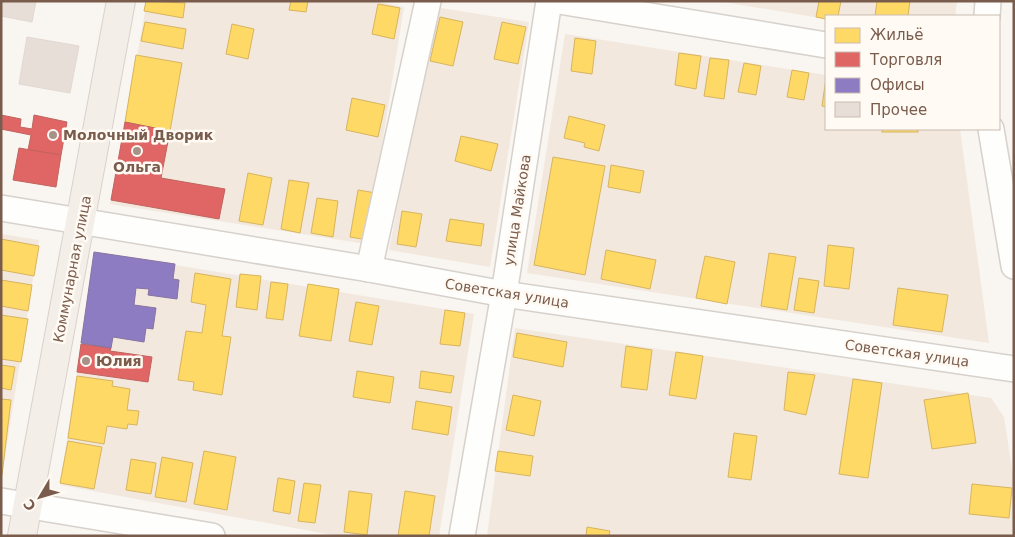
<svg xmlns="http://www.w3.org/2000/svg" width="1015" height="537" viewBox="0 0 1015 537" font-family="'DejaVu Sans',sans-serif">
	<style>
		.residential { fill: #f2e8de }
		.homes { fill: #ffd966; stroke: #d7b45e }
		.shops { fill: #e06666; stroke: #c1635e }
		.offices { fill: #8e7cc3; stroke: #8872a0 }
		.building { fill: #e6ded7; stroke: #e2d8d2 }
		.lines { fill: none; stroke-linecap: round; stroke-linejoin: round }
		.minor-casing { stroke: #d7d1cb; stroke-width: 28 }
		.major-casing { stroke: #dad1cc; stroke-width: 30 }
		.minor { stroke: #fefefd; stroke-width: 25 }
		.major { stroke: #f3eee8; stroke-width: 28 }
		.poi-dot { fill: #a69286; stroke: #fffaf3; stroke-width: 2 }
		.labels { text-anchor: middle; stroke-width: 5; stroke-linejoin: round; paint-order: stroke }
		.poi-label { font-size: 14px; font-weight: bold; fill: #7a5c4d; stroke: #fffaf3; text-anchor: start }
		.street-label { font-size: 14px; fill: #7a5c4d; stroke: #fffaf3 }
	</style>
	<rect width="100%" height="100%" fill="#f9f5f0"/>
	<g class="residential">
		<path d="M147 1H376L404 7 366 244 110 204Z"/>
		<path d="M718 1H957L955 16H826V19Z"/>
		<path d="M435 7 529 22 490 267 389 250Z"/>
		<path d="M565 34 826 75V129H960L989 343 527 273Z"/>
		<path d="M1 234 39 240 2 476H1Z"/>
		<path d="M95 252 474 314 439 536H338L60 485Z"/>
		<path d="M515 328 991 398 1004 417 1014 482V536H487Z"/>
	</g>
	<g class="homes">
		<path d="M146 1 185 3 183 18 144 11Z"/>
		<path d="M291 1H308L306 12 289 10Z"/>
		<path d="M819 1H841L838 16H826V19L816 17Z"/>
		<path d="M877 1H910L908 16H875Z"/>
		<path d="M378 4 400 8 394 39 372 34Z"/>
		<path d="M440 17 463 22 453 66 430 61Z"/>
		<path d="M145 22 186 29 183 49 141 41Z"/>
		<path d="M502 22 526 27 518 64 494 59Z"/>
		<path d="M232 24 254 29 248 59 226 54Z"/>
		<path d="M575 38 596 41 592 74 571 71Z"/>
		<path d="M679 53 701 56 696 89 675 85Z"/>
		<path d="M136 55 182 63 170 131 125 122Z"/>
		<path d="M710 58 729 60 724 99 704 96Z"/>
		<path d="M744 63 761 66 756 95 738 92Z"/>
		<path d="M792 70 809 73 804 100 787 97Z"/>
		<path d="M826 78V107L822 106Z"/>
		<path d="M352 98 385 105 378 137 346 130Z"/>
		<path d="M569 116 605 125 599 151 584 147 585 143 564 138Z"/>
		<rect x="882" y="129" width="36" height="3"/>
		<path d="M461 136 498 144 491 171 455 161Z"/>
		<path d="M553 157 605 166 585 275 534 265Z"/>
		<path d="M611 165 644 171 640 193 608 187Z"/>
		<path d="M248 173 272 178 263 225 239 221Z"/>
		<path d="M289 180 309 183 300 233 281 229Z"/>
		<path d="M358 190 376 193 368 240 350 237Z"/>
		<path d="M317 198 338 201 333 237 311 233Z"/>
		<path d="M402 211 422 214 416 247 397 244Z"/>
		<path d="M450 219 484 224 481 246 446 241Z"/>
		<path d="M1 239 39 246 34 276 1 270Z"/>
		<path d="M828 245 854 248 849 289 824 286Z"/>
		<path d="M606 250 656 260 650 289 601 279Z"/>
		<path d="M769 253 796 257 787 310 761 306Z"/>
		<path d="M705 256 735 262 727 304 696 298Z"/>
		<path d="M195 273 231 279 222 336 231 337 222 395 193 390 194 382 178 380 186 331 202 333 206 305 191 302Z"/>
		<path d="M240 274 261 276 257 310 236 307Z"/>
		<path d="M799 278 819 281 814 313 794 310Z"/>
		<path d="M1 280 32 285 28 311 1 306Z"/>
		<path d="M271 282 288 284 283 320 266 318Z"/>
		<path d="M308 284 339 289 331 341 299 336Z"/>
		<path d="M898 288 948 295 942 332 893 325Z"/>
		<path d="M356 302 379 306 372 345 349 341Z"/>
		<path d="M445 310 465 313 460 346 440 344Z"/>
		<path d="M1 315 28 319 21 362 1 359Z"/>
		<path d="M517 333 567 342 563 367 513 357Z"/>
		<path d="M626 346 652 350 647 390 621 387Z"/>
		<path d="M676 352 703 356 696 399 669 395Z"/>
		<path d="M1 365 15 367 11 390 1 388Z"/>
		<path d="M357 371 394 377 390 403 353 397Z"/>
		<path d="M421 371 454 376 451 393 419 388Z"/>
		<path d="M788 372 815 375 806 415 784 410Z"/>
		<path d="M77 376 113 381 112 386 130 389 127 410 139 411 137 425 128 424 127 429 107 426 104 444 68 438Z"/>
		<path d="M853 379 882 383 868 478 839 474Z"/>
		<path d="M968 393 976 443 932 449 924 400Z"/>
		<path d="M513 395 541 401 534 436 506 430Z"/>
		<path d="M1 399 11 400 2 475H1Z"/>
		<path d="M416 401 452 407 448 435 412 429Z"/>
		<path d="M734 433 757 436 751 480 728 477Z"/>
		<path d="M68 441 102 447 94 489 60 483Z"/>
		<path d="M204 451 236 457 227 510 194 504Z"/>
		<path d="M498 451 533 456 530 476 495 471Z"/>
		<path d="M162 457 193 463 186 502 155 497Z"/>
		<path d="M131 459 156 463 151 494 126 490Z"/>
		<path d="M278 478 295 481 290 514 273 511Z"/>
		<path d="M304 483 321 485 315 523 298 521Z"/>
		<path d="M972 484 1012 488 1009 518 969 514Z"/>
		<path d="M349 491 372 494 367 535 344 532Z"/>
		<path d="M405 491 435 496 429 536H398Z"/>
		<path d="M587 527 610 531 609 536H586Z"/>
	</g>
	<g class="shops">
		<path d="M1 115 21 119 20 127 32 129 34 115 67 122 61 155 28 150 31 135 1 129Z"/>
		<path d="M125 122 170 131 161 178 225 189 219 219 111 200Z"/>
		<path d="M19 148 61 155 56 187 13 180Z"/>
		<path d="M81 344 111 348 110 351 152 357 148 382 77 372Z"/>
	</g>
	<path class="offices" d="M94 252 175 264 173 279 179 280 177 299 148 295 149 289 136 288 134 305 156 308 153 329 146 328 144 342 113 337 111 348 81 343Z"/>
	<g class="building">
		<path d="M1 1H36L32 22 1 16Z"/>
		<path d="M27 37 79 46 70 93 19 84Z"/>
	</g>
	<g class="lines">
		<defs>
			<g id="minor">
				<path d="M559 1 826 45"/>
				<path d="M987 16 988 1"/>
				<path d="M991 129 1014 266"/>
				<path d="M1 208 369 269 504 294 1014 369"/>
				<path d="M369 269 428 1"/>
				<path d="M1 501 212 536"/>
				<path d="M462 536 504 294 549 1"/>
			</g>
			<path id="major" d="M22 536 121 1"/>
		</defs>
		<use href="#minor" class="minor-casing"/>
		<use href="#major" class="major-casing"/>
		<use href="#minor" class="minor"/>
		<use href="#major" class="major"/>
	</g>
	<g class="poi-dot">
		<circle cx="53" cy="135" r="5"/>
		<circle cx="137" cy="151" r="5"/>
		<circle cx="86" cy="361" r="5"/>
	</g>
	<g class="labels">
		<g class="poi-label">
			<text x="63" y="140">Молочный Дворик</text>
			<text x="137" y="172" text-anchor="middle">Ольга</text>
			<text x="96" y="366">Юлия</text>
		</g>
		<g class="street-label">
			<text transform="translate(517 210) rotate(-81)" y="5">улица Майкова</text>
			<text transform="translate(72 269) rotate(-79)" y="5">Коммунарная улица</text>
			<text transform="translate(507 293) rotate(9)" y="5">Советская улица</text>
			<text transform="translate(907 353) rotate(8)" y="5">Советская улица</text>
		</g>
	</g>
	<rect width="1015" height="537" fill="none" stroke="#7a5c4d" stroke-width="5"/>
	<rect x="825" y="15" width="175" height="115" fill="#fffaf3" stroke="#cabbb1"/>
	<rect x="835" y="28" width="25" height="15" fill="#ffd966" stroke="#cabbb1"/>
	<text x="870" y="40" font-size="15" fill="#7a5c4d">Жильё</text>
	<rect x="835" y="52" width="25" height="15" fill="#e06666" stroke="#cabbb1"/>
	<text x="870" y="65" font-size="15" fill="#7a5c4d">Торговля</text>
	<rect x="835" y="78" width="25" height="15" fill="#8e7cc3" stroke="#cabbb1"/>
	<text x="870" y="90" font-size="15" fill="#7a5c4d">Офисы</text>
	<rect x="835" y="102" width="25" height="15" fill="#e6ded7" stroke="#cabbb1"/>
	<text x="870" y="115" font-size="15" fill="#7a5c4d">Прочее</text>
	<g transform="translate(40 497) rotate(232)" stroke="#fffaf3" stroke-width="4" paint-order="stroke">
	<path d="M0-4L9 19L0 12L-9 19Z" fill="#7a5c4d"/>
	<text y="-8" font-size="14" font-weight="bold" text-anchor="middle" fill="#7a5c4d">С</text>
	</g>
</svg>
